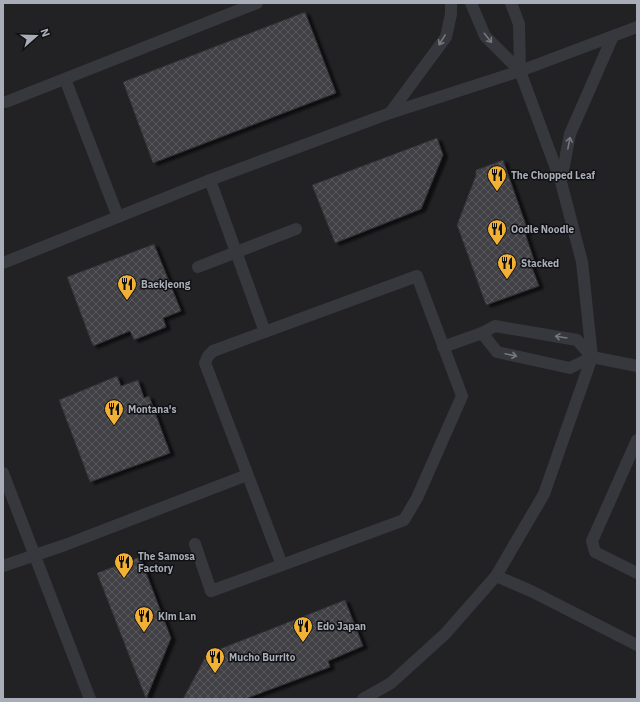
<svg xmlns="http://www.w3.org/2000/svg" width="640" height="702" viewBox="0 0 640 702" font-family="'IBM Plex Sans',sans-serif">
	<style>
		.built { fill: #222225 }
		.building { fill: url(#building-cross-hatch); stroke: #303034; filter: url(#shadow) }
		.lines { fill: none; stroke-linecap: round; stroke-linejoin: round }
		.lane { stroke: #37383d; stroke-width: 12 }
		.oneway { stroke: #757881 }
		.labels { text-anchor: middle; stroke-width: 3; stroke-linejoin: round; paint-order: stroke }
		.poi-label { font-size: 10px; font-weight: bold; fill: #a8adb8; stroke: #111113; text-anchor: start }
	</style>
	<defs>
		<pattern id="building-cross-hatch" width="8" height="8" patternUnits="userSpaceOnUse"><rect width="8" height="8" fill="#404145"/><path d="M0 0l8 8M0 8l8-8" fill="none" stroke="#595a5e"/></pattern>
		<filter id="shadow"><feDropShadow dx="4.5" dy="2.5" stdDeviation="1" flood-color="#0009"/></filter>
	</defs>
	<rect width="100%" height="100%" fill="#161618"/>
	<rect class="built" x="3" y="3" width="634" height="696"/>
	<g class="building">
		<path d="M305 12 336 93 153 163 123 82Z"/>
		<path d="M437 138 443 155 421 209 335 243 312 185Z"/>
		<path d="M503 160 528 231 525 233 535 263 531 265 539 286 486 305 457 225 476 175V170Z"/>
		<path d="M154 244 181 311 163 318 166 327 134 340 130 331 93 346 67 277Z"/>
		<path d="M117 376 121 386 138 380 144 398 149 396 170 453 90 482 59 400Z"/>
		<path d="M140 557 171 638 146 699 97 573Z"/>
		<path d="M345 600 363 646 328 661 330 667 245 699H183L207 654Z"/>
	</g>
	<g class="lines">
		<g class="lane">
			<path d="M471 3 485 36 520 71"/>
			<path d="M65 79 118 217"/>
			<path d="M6 102 257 3"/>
			<path d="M390 113 446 37 451 14V3"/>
			<path d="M210 180 265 332"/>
			<path d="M561 181 570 134 613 36"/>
			<path d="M3 263 210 180 390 113 520 71 637 27"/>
			<path d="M198 267 296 229"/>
			<path d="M417 276 462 396 417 498 404 520 282 565 205 363 208 356 213 351Z"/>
			<path d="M482 333 497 352 570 368 592 357"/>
			<path d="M443 347 482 333 495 326 577 340 592 357 637 366"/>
			<path d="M637 440 592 541 595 552 637 573"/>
			<path d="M3 473 90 699"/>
			<path d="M195 544 211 591 282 565"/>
			<path d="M3 566 65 545 247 475"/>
			<path d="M496 576 531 591 637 645"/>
			<path d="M363 699 391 683 445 634 496 576 544 494 592 357 582 262 561 182 520 71 519 24 511 3"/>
		</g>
	</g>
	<defs><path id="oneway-shaft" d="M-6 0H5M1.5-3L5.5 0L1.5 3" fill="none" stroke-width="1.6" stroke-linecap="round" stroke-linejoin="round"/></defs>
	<g class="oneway">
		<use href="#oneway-shaft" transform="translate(488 38) rotate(51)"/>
		<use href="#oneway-shaft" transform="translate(442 40) rotate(122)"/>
		<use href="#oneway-shaft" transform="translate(569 143) rotate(-79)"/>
		<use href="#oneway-shaft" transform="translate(561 337) rotate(-171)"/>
		<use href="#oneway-shaft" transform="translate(511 355) rotate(12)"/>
	</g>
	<defs>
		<symbol id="restaurant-pin" viewBox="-11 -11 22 30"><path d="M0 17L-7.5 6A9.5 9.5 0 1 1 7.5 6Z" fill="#f2b134" stroke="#111113"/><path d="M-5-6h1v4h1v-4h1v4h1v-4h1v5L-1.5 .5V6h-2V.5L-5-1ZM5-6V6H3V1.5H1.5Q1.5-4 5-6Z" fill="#111"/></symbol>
	</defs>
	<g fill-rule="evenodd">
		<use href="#restaurant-pin" x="486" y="164" width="22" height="30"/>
		<use href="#restaurant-pin" x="486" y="218" width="22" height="30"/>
		<use href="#restaurant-pin" x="496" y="252" width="22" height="30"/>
		<use href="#restaurant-pin" x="116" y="273" width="22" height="30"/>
		<use href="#restaurant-pin" x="103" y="398" width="22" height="30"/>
		<use href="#restaurant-pin" x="113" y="551" width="22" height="30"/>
		<use href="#restaurant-pin" x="133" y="605" width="22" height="30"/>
		<use href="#restaurant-pin" x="292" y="615" width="22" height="30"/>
		<use href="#restaurant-pin" x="204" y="646" width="22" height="30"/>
	</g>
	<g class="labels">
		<g class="poi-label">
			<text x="511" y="179">The Chopped Leaf</text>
			<text x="511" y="233">Oodle Noodle</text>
			<text x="521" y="267">Stacked</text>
			<text x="141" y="288">Baekjeong</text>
			<text x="128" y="413">Montana's</text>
			<text x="138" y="560">The Samosa<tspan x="138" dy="12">Factory</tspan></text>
			<text x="158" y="620">Kim Lan</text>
			<text x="317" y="630">Edo Japan</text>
			<text x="229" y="661">Mucho Burrito</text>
		</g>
	</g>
	<rect width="640" height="702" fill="none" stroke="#a8adb8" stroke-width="8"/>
	<g transform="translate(36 36) rotate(70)" stroke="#111113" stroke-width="3" paint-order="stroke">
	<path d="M0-3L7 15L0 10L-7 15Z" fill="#a8adb8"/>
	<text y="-6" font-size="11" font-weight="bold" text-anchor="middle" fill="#a8adb8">N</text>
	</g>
</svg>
